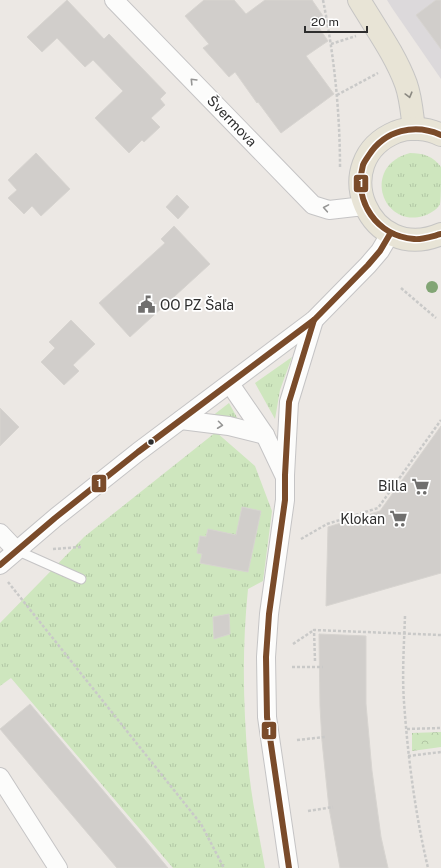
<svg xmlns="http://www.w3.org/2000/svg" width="441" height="868" viewBox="0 0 441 868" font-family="'Public Sans',sans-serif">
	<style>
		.industrial { fill: #dcd9db }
		.grass { fill: url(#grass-tufts) }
		.park { fill: url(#park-crowns) }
		.building { fill: #d1cecb; stroke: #d7d4d0 }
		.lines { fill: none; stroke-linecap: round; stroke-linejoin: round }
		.service-casing { stroke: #c5c4c5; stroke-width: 11 }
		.minor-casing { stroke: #c5c4c5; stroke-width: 20 }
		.primary-casing { stroke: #c6c5c4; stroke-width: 24 }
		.path { stroke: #c9c9c8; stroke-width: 2.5; stroke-dasharray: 3 2; stroke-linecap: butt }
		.service { stroke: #fcfcfb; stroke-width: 9 }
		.minor { stroke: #fcfcfb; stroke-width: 18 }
		.primary { stroke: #e8e4d6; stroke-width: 22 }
		.bus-1-casing { stroke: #fff; stroke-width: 9 }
		.bus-1 { stroke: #7a4b2a; stroke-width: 6 }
		.tree { fill: #82a575 }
		.oneway { stroke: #959594 }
		.oneway2 { stroke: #8b8982 }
		.bus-dot { fill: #2e2e2e; stroke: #fff; stroke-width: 1.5 }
		.labels { text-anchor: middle; stroke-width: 3.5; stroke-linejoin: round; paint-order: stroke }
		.street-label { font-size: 14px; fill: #2e2e2e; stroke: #fff }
		.poi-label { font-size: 14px; fill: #2e2e2e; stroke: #fff; text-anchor: end }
		.line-badge { stroke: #fff; stroke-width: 1.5 }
		.badge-label { font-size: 11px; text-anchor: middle; font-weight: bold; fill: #fff }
	</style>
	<defs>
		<pattern id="grass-tufts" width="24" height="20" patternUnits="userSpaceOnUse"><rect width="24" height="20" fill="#cee6be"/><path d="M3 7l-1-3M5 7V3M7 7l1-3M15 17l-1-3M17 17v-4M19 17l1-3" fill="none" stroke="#b1c6a4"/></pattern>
		<pattern id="park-crowns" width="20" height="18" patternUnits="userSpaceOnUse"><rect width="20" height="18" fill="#cee6be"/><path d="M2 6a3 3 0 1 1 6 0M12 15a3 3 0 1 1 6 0" fill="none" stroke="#b1c6a4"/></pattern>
	</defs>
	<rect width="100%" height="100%" fill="#ece8e4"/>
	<path class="industrial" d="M387 0H441V79L392 8Z"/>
	<g class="grass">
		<path d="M410 153C423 153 433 156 441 167 441 175 441 198 440 204 437 210 429 214 423 216 382 228 361 166 410 153Z"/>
		<path d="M292 357 280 390 275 419 255 383Z"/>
		<path d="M229 403 240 423 211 417Z"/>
		<path d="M216 432 255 466 272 511 263 581 248 589C242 647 243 704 248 762 251 798 259 833 265 868H173L11 678 0 686V623L84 537Z"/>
	</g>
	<path class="park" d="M441 732V747L412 751V733Z"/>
	<g class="building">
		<path d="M67 0 104 39 109 34 166 93 160 99 165 105 151 118 160 127 144 142 142 140 129 153 95 118 123 91 93 60 85 67 57 38 42 52 27 37Z"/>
		<path d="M204 0H234L246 14 265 0H312L323 16 315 22 328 41 306 56 334 94 281 133 258 102 257 103 235 72 229 77 203 48 209 44 185 16Z"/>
		<path d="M436 0H441V49L416 15Z"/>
		<path d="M36 153 70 189 41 216 32 206 24 214 8 198 17 190 8 180Z"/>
		<path d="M177 195 189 207 178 219 166 207Z"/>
		<path d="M174 226 210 264 130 337 99 303 165 243 161 239Z"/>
		<path d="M71 320 95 344 73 365 79 371 64 385 41 362 55 348 49 342Z"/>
		<path d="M0 408 19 427 0 446Z"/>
		<path d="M441 426V573L326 606 328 527 380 511Z"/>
		<path d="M242 507 261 511 248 572 200 563 202 554 197 553 200 536 206 537 208 529 236 535Z"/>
		<path d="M229 614 230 634 214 639 213 617Z"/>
		<path d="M319 634 366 636V704L372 771 381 837 388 868H340L329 808 322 741 320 706Z"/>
		<path d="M30 704 139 833 168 868H117L51 790 0 729Z"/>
	</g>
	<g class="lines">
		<defs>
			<path id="service" d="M16 550 81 579"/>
			<g id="minor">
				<path d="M114 0 313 205 329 210 364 206"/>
				<path d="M230 384 265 435 284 475"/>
				<path d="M181 420 229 426 265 435"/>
				<path d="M0 533 16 550"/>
				<path d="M0 565 55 518 138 452 314 320 368 265 380 251 390 234"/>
				<path d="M0 777 58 868"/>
				<path d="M289 868 267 717 266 657 269 614 285 500V475L289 402 314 320"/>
			</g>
			<g id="primary">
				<path d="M359 0C375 27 395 54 406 84 411 98 412 114 414 129"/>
				<path d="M441 135C428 128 410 127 396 132 326 161 369 265 441 234"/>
			</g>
		</defs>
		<use href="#service" class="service-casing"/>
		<use href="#minor" class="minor-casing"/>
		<use href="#primary" class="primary-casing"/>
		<g class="path">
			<path d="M323 0C334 55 340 111 340 168"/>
			<path d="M331 44 356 36"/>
			<path d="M337 95 378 73"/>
			<path d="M401 288 436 318"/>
			<path d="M301 539 327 524 378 508 441 420"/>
			<path d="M53 549 81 547"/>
			<path d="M8 582 201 824 224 868"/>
			<path d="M405 616C404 645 402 674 404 702 408 758 415 813 428 868"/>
			<path d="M293 644 314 630"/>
			<path d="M315 661 314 630 441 635"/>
			<path d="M292 667H323"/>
			<path d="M407 729 441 728"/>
			<path d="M297 740 325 737"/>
			<path d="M408 756 441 752"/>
			<path d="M308 811 333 807"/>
		</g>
		<use href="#service" class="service"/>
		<use href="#minor" class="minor"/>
		<use href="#primary" class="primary"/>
		<defs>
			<g id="bus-1">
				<path d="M441 135C415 123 385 130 369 155 367 158 364 162 363 165 353 202 377 236 414 239 422 240 433 236 441 234"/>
				<path d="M0 565 55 518 138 452 314 320 368 265 380 251 390 234"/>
				<path d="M289 868 267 717 266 657 269 614 285 500V475L289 402 314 320"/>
			</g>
		</defs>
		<use href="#bus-1" class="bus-1-casing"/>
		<use href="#bus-1" class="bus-1"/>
	</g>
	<circle class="tree" cx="432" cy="287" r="6"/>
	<defs><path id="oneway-chevron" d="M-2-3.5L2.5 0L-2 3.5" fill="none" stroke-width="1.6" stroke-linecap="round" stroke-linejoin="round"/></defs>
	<g class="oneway">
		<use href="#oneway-chevron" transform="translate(193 81) rotate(-134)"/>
		<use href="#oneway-chevron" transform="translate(326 208) rotate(-170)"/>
		<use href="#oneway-chevron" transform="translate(220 425) rotate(7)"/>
	</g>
	<use class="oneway2" href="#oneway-chevron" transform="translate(409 95) rotate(75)"/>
	<defs>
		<symbol id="civic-bare" viewBox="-9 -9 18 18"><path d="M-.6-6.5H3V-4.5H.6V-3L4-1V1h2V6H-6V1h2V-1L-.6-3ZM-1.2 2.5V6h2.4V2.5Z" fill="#706f6e" stroke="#fff" stroke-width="2.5" paint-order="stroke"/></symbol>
		<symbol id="supermarket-bare" viewBox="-9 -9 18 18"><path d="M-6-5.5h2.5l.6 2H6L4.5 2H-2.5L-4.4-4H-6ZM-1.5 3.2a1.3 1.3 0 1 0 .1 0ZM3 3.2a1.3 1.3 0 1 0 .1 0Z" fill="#706f6e" stroke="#fff" stroke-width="2.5" paint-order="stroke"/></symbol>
	</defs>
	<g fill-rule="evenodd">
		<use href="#civic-bare" x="134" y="292" width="25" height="25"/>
		<use href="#supermarket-bare" x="408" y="474" width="25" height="25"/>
		<use href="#supermarket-bare" x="386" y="506" width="25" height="25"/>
	</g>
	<circle class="bus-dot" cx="151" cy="442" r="3.5"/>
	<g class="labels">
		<g class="street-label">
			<text transform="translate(232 121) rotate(46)" y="5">Švermova</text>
		</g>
		<g class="poi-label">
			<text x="160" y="310" text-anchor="start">OO PZ Šaľa</text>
			<text x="407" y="491">Billa</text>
			<text x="385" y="524">Klokan</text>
		</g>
	</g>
	<g class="line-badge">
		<rect x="353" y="174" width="16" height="19" rx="4" fill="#7a4b2a"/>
		<rect x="91" y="474" width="16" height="19" rx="4" fill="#7a4b2a"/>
		<rect x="261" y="721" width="16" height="19" rx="4" fill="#7a4b2a"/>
	</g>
	<g class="badge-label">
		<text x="361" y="187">1</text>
		<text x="99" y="487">1</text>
		<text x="269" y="735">1</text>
	</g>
	<path d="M305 26v6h62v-6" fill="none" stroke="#2e2e2e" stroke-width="2"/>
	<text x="311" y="26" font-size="12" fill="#2e2e2e" stroke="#ffffff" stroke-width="3" paint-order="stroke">20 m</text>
</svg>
